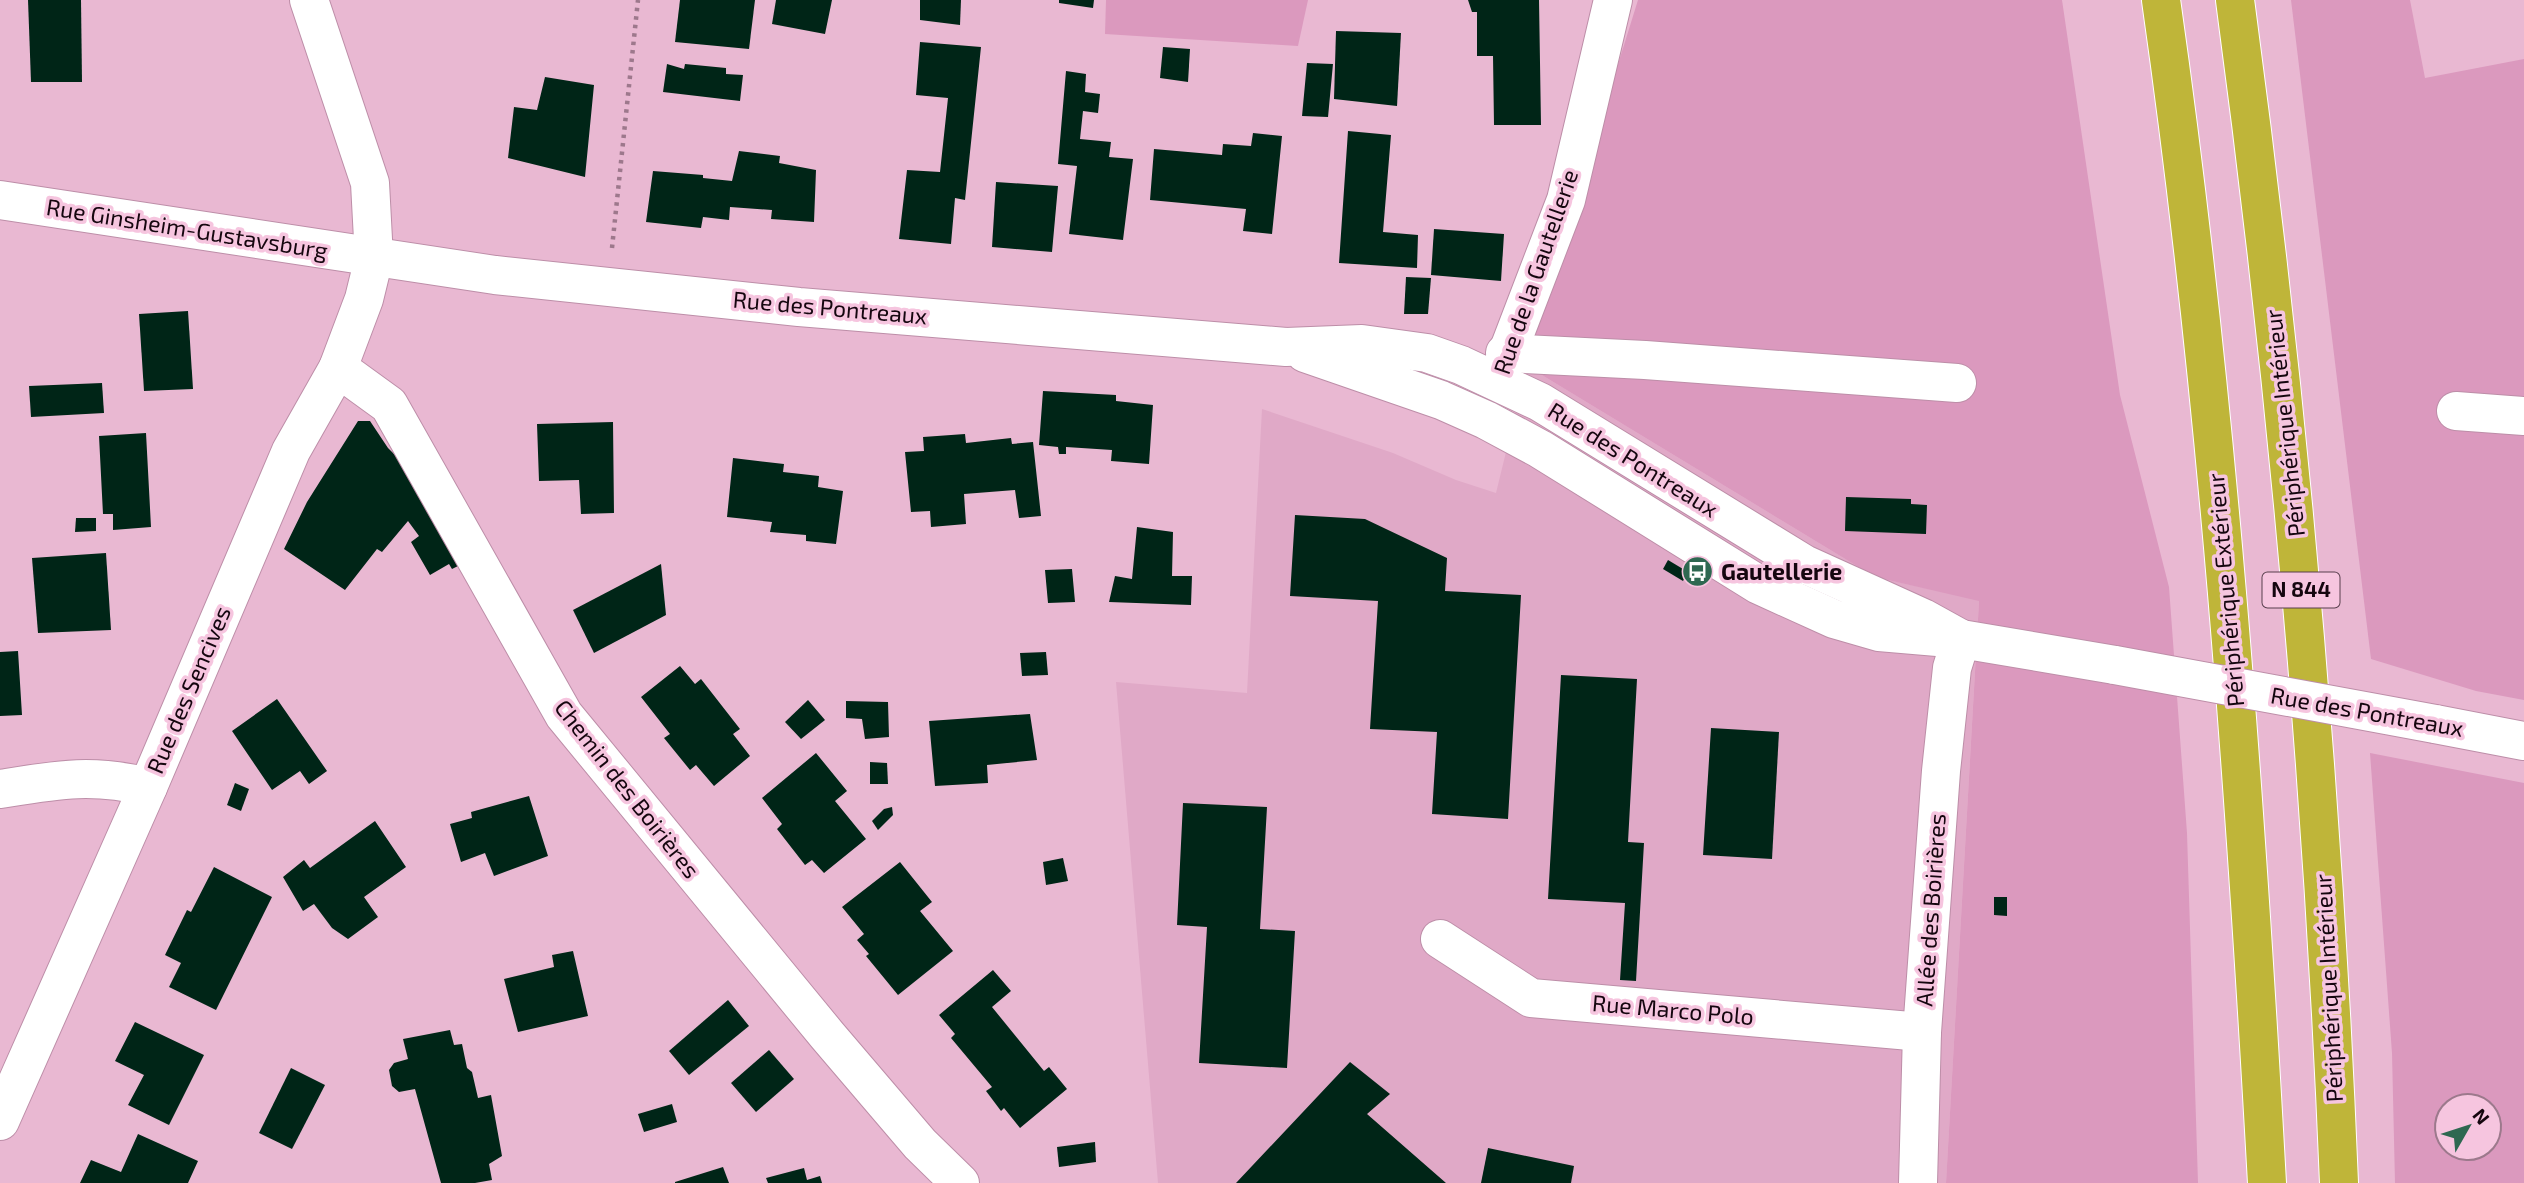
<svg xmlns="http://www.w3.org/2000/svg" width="2524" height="1183" viewBox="0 0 2524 1183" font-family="'Exo 2',sans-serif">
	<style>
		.built { fill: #e0a9c7 }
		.green { fill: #db99be; fill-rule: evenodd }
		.building { fill: #002517 }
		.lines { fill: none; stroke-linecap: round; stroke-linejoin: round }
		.street-casing { stroke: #bd8ea8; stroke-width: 40 }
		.secondary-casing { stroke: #bd8ea8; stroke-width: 40 }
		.highway-casing { stroke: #fff; stroke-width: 40 }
		.path { stroke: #9d788c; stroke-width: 4.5; stroke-dasharray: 3.5 5; stroke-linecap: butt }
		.street { stroke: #fff; stroke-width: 38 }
		.secondary { stroke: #fff; stroke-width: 38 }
		.highway { stroke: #bfb539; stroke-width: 38 }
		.secondary-bridge-casing { stroke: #bd8ea8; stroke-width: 40; stroke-linecap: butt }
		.secondary-bridge { stroke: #fff; stroke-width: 38 }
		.labels { text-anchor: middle; stroke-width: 7; stroke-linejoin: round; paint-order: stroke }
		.shield { fill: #f6c5df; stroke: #583f4d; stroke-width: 2 }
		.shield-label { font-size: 21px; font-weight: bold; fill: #15060f }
		.street-label { font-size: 23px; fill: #15060f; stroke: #f6c5df }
		.poi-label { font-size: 23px; font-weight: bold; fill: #15060f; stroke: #f6c5df; text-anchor: start }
	</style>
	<rect width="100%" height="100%" fill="#e9b8d2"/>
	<path class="built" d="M1527 366 1875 577 1979 600 1946 1183H1158L1116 682 1247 693 1262 409 1393 453 1456 480 1496 493Z"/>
	<g class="green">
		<path d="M1106 0H1308L1298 46 1105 34Z"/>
		<path d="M1638 0H2062L2120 395 2169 587 2187 833 2198 1183H1946L1979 601 1875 577 1527 366 1537 325Z"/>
		<path d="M2291 0H2410L2425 78 2524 59V700L2476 691 2371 659Z"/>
		<path d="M2370 753 2524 783V1183H2395L2392 1053ZM2447 1106H2489V1148H2447Z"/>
	</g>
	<g class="building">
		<path d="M28 0H81L82 82H31Z"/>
		<path d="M680 0H755L749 49 675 42Z"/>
		<path d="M776 0H832L825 34 772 24Z"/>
		<path d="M920 0H961L960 25 920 20Z"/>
		<path d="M1059 0H1094L1093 8 1059 3Z"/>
		<path d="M1468 0H1539L1541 125H1494L1493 56H1477V12H1472Z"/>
		<path d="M1336 31 1401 33 1397 106 1334 99Z"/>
		<path d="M920 42 981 47 965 200 955 198 951 244 899 239 907 170 940 172 948 98 916 95Z"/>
		<path d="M1163 47 1190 49 1188 82 1160 78Z"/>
		<path d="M1307 63 1333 64 1328 117 1302 116Z"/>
		<path d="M667 64 684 69 685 64 726 68V74L743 75 740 101 663 92Z"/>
		<path d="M1066 71 1086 74 1085 92 1100 94 1098 113 1083 111 1080 139 1111 142 1109 157 1133 159 1123 240 1069 234 1077 166 1058 164Z"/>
		<path d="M545 77 594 85 585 177 508 158 514 107 537 110Z"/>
		<path d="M1348 131 1391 135 1383 232 1418 235 1417 268 1339 263Z"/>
		<path d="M1253 133 1282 136 1272 234 1243 231 1246 209 1150 200 1154 149 1222 155 1223 144 1251 146Z"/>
		<path d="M739 151 780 156 779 163 816 170 814 222 771 219 772 210 730 207 729 220 703 217 701 228 646 222 653 171 703 175V178L732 181Z"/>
		<path d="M996 182 1058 186 1052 252 992 247Z"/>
		<path d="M1434 229 1504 234 1501 281 1431 275Z"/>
		<path d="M1406 277 1431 278 1428 314H1404Z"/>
		<path d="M188 311 193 389 144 391 139 314Z"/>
		<path d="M102 383 104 413 31 417 29 386Z"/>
		<path d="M1043 391 1116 395V401L1153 405 1149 464 1111 461 1112 450 1066 447V454H1059L1058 447 1039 445Z"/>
		<path d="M358 421H370L388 448 409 469 461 557 455 561 458 566 452 569 449 564 430 575 411 542 419 536 408 521 382 552 377 549 345 590 284 549 307 502Z"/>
		<path d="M613 422 614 513 581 514 579 480 539 481 537 424Z"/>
		<path d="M146 433 151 527 113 530V514H103L99 436Z"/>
		<path d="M965 434 966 443 1011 438 1012 444 1033 442 1041 516 1019 518 1015 490 964 494 966 524 931 527 930 511 911 512 905 452 924 451 923 437Z"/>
		<path d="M733 458 784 464 783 472 819 476 818 487 843 491 836 544 806 541V535L770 532 772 522 727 517Z"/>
		<path d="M1846 497 1911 499V504L1927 505 1926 534 1845 531Z"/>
		<path d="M1295 515 1365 519 1447 558 1445 591 1521 595 1508 819 1432 814 1437 732 1370 729 1378 601 1290 596Z"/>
		<path d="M76 518H96V531L75 532Z"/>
		<path d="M1137 527 1173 532 1172 576H1192L1191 605 1109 602 1115 576 1132 579Z"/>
		<path d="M106 553 111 630 38 633 32 558Z"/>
		<path d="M1668 560 1688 572 1683 581 1663 569Z"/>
		<path d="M661 564 666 615 594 653 573 610Z"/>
		<path d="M1072 569 1075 602 1048 603 1045 570Z"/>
		<path d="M18 651 22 715 0 716V652Z"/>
		<path d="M1046 652 1048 675 1022 676 1020 653Z"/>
		<path d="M680 666 695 684 701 679 740 729 733 734 750 756 714 786 696 765 690 770 664 738 670 734 641 697Z"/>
		<path d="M1561 675 1637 679 1628 842 1644 843 1636 981 1620 980 1625 903 1548 899Z"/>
		<path d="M277 699 327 771 309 784 300 771 272 790 232 731Z"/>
		<path d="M808 700 825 720 801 739 785 722Z"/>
		<path d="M846 701 888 702 889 737 865 739 862 719 846 718Z"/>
		<path d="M1030 714 1037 760 987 765 988 783 935 786 929 721Z"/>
		<path d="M1711 728 1779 732 1772 859 1703 855Z"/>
		<path d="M816 753 847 791 835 801 866 839 824 873 812 860 805 865 777 829 782 824 762 798Z"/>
		<path d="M870 762 887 763 888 784H870Z"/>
		<path d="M235 783 249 789 241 811 227 805Z"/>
		<path d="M529 796 548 856 494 876 485 853 461 862 450 824 472 818 471 812Z"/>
		<path d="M1183 803 1267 807 1260 929 1295 931 1287 1068 1199 1063 1207 927 1177 925Z"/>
		<path d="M892 807 893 815 878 830 872 821 884 809Z"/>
		<path d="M375 821 406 867 364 897 378 917 348 939 332 928 314 904 303 911 283 877 304 860 310 868Z"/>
		<path d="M1063 858 1068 881 1046 885 1043 862Z"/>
		<path d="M900 862 932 902 920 911 953 951 898 995 866 956 869 954 857 940 864 934 842 907Z"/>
		<path d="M214 867 272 897 216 1010 169 987 181 963 165 955 187 910 191 912Z"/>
		<path d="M1994 897H2007V916L1994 915Z"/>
		<path d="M573 951 588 1016 518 1032 504 979 554 967 552 955Z"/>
		<path d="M993 970 1011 991 992 1007 1044 1071 1049 1067 1067 1089 1020 1128 1004 1108 1001 1111 986 1091 992 1087 951 1038 955 1034 939 1015Z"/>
		<path d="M728 1000 749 1026 689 1075 669 1051Z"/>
		<path d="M135 1022 204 1055 169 1125 128 1105 144 1075 115 1061Z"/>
		<path d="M450 1030 454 1045 462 1044 467 1068 472 1072 478 1098 491 1095 502 1156 489 1164 492 1180 475 1183H441L415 1089 399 1092 392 1086 389 1070 394 1063 408 1059 403 1039Z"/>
		<path d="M769 1050 794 1079 756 1112 731 1083Z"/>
		<path d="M1350 1062 1390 1094 1367 1114 1446 1183H1236Z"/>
		<path d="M291 1068 325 1085 292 1149 259 1133Z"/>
		<path d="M672 1104 677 1122 644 1132 638 1114Z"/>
		<path d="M138 1134 198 1161 188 1183H80L91 1160 121 1172Z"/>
		<path d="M1095 1142 1096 1162 1059 1167 1057 1147Z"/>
		<path d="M1488 1148 1574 1166 1571 1183H1481Z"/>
		<path d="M723 1167 729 1183H675V1182Z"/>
		<path d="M804 1168 807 1180 820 1176 822 1183H768L766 1178Z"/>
	</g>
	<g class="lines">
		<defs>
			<g id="street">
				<path d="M309 0 370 183 374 258"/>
				<path d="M1505 353 1645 360 1957 383"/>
				<path d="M338 368 389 405 564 715 827 1035 920 1144 960 1183"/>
				<path d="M1499 375 1566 200 1613 0"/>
				<path d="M2456 411 2524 416"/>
				<path d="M0 789C56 780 92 773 148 787"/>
				<path d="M1440 939 1531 998 1922 1032"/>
				<path d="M1918 1183 1922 1032 1941 771 1952 668 1961 639"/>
			</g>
			<g id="secondary">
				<path d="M0 200 495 275 799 307 1286 347 1362 344 1427 353 1461 365 1540 402 1804 564 1923 618 1961 639"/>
				<path d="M1305 353 1441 400 1486 420 1540 449 1759 585 1834 619 1879 632 1961 639 2115 665"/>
				<path d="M2435 724 2524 741"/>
				<path d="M0 1121 148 787 291 451 338 368 364 299 374 258"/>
			</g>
			<g id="highway">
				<path d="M2161 0C2217 392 2245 788 2267 1183"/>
				<path d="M2235 0C2288 393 2323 787 2339 1183"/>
			</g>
		</defs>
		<use href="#street" class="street-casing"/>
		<use href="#secondary" class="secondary-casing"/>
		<use href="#highway" class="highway-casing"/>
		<path class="path" d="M612 248 638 0"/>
		<use href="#street" class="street"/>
		<use href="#secondary" class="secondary"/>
		<use href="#highway" class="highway"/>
		<defs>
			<path id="secondary-bridge" d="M2115 665 2435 724"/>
		</defs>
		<use href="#secondary-bridge" class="secondary-bridge-casing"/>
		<use href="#secondary-bridge" class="secondary-bridge"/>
	</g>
	<defs>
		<symbol id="bus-disc" viewBox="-11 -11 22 22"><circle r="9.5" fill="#2e6851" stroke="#f6c5df"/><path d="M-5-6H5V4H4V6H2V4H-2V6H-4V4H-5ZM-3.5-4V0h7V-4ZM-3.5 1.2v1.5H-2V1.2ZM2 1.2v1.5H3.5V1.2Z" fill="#fff"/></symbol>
	</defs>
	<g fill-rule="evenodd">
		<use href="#bus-disc" x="1680" y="554" width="35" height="35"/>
	</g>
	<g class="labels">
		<rect class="shield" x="2262.5" y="572.5" width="77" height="35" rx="5"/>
		<g class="shield-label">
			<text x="2301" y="597">N 844</text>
		</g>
		<g class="street-label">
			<text transform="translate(187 229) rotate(9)" y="8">Rue Ginsheim-Gustavsburg</text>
			<text transform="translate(1536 272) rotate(-71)" y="8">Rue de la Gautellerie</text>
			<text transform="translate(830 308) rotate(5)" y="8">Rue des Pontreaux</text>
			<text transform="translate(2285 423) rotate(-96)" y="8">Périphérique Intérieur</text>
			<text transform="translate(1633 460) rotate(32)" y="8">Rue des Pontreaux</text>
			<text transform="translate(2226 590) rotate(-95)" y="8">Périphérique Extérieur</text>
			<text transform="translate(189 690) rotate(-67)" y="8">Rue des Sencives</text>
			<text transform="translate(2367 712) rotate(10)" y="8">Rue des Pontreaux</text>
			<text transform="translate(627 789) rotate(52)" y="8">Chemin des Boirières</text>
			<text transform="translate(1931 910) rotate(-86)" y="8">Allée des Boirières</text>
			<text transform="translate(2329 988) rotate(-93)" y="8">Périphérique Intérieur</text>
			<text transform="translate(1673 1010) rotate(5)" y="8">Rue Marco Polo</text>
		</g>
		<g class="poi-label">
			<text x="1721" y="580">Gautellerie</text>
		</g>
	</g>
	<g transform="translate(2468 1127) rotate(51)"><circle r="33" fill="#f6c5df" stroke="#9c798c" stroke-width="2"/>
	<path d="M0-5L12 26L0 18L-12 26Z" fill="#2e6851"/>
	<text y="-10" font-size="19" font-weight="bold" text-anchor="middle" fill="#15060f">N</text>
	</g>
</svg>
